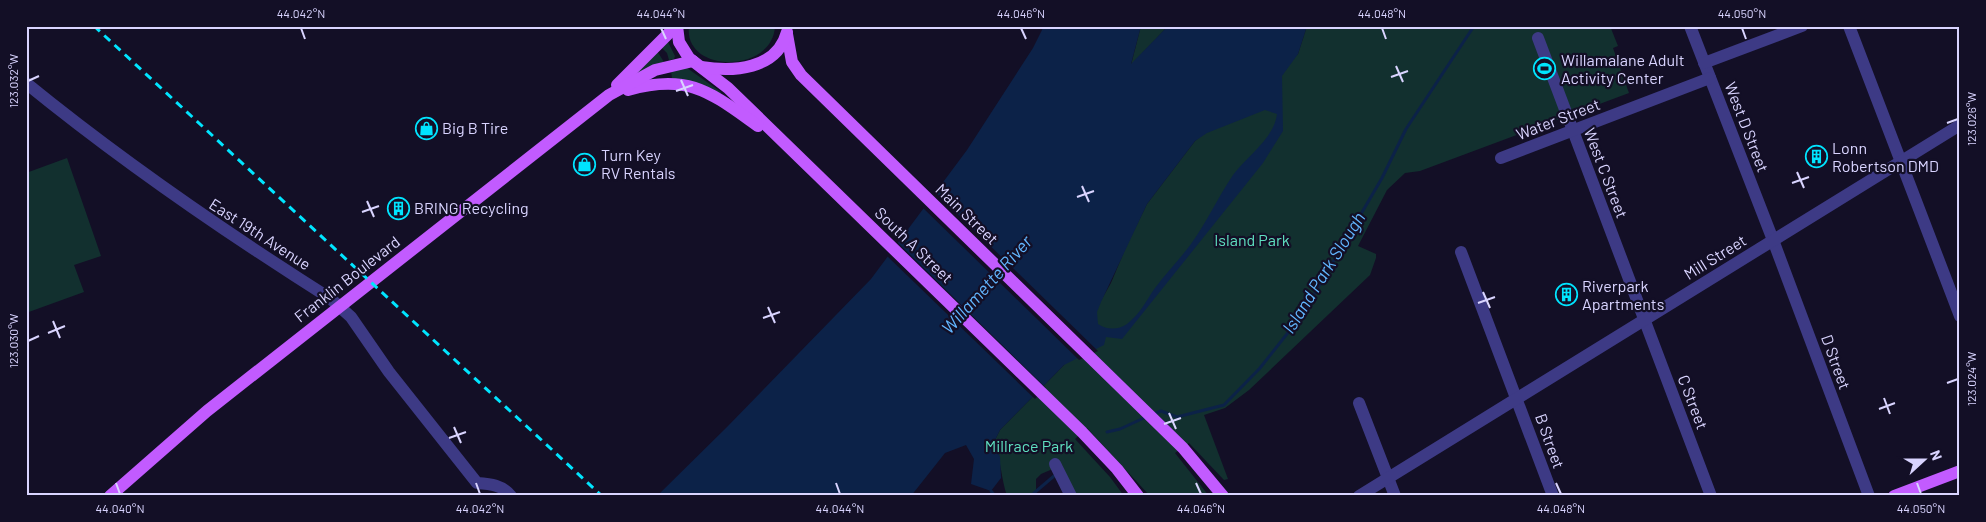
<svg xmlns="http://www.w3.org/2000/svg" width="1986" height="522" viewBox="0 0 1986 522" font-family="Barlow,sans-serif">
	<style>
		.green { fill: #12302f }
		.water { fill: #0c2248; fill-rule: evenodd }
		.pier { fill: #130f26 }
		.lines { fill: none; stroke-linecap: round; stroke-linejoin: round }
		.stream { stroke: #0c2248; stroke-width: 3 }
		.minor { stroke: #3d3a85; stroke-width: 12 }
		.major { stroke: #c25bff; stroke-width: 12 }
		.rail { stroke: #00e5ff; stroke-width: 3; stroke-dasharray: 8 6; stroke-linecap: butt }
		.ticks { fill: none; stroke: #d9d4ff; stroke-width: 2 }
		.labels { text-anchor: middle; stroke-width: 4.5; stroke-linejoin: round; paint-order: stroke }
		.poi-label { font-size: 16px; fill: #d9d4ff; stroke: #130f26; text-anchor: start }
		.street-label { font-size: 16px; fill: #d9d4ff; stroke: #130f26 }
		.park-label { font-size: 16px; fill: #5fe0c0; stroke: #130f26 }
		.water-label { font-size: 18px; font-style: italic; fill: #62b6ff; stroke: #130f26 }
		.neatline { fill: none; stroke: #d9d4ff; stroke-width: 2 }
		.ticks-label { font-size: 12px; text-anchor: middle; fill: #d9d4ff }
	</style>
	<rect width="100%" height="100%" fill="#130f26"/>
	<g class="green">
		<path d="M689 26H775C773 74 683 74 689 26Z"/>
		<path d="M1141 26H1168L1131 65Z"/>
		<path d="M1307 26H1610L1618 46 1613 48 1629 93 1420 171 1405 173 1387 190 1358 246 1376 254V258L1370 275 1249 390 1225 408 1204 415 1228 479 1224 480 1189 443 1175 453 1209 496H1150L1087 428 1075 439 1110 477 1124 496H1076L1062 465 1041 474 1036 479V496H1007C1001 478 1001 460 994 442L1000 430 1064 365 1111 283 1126 247 1147 204 1195 141 1298 54Z"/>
		<path d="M668 42 675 56 674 59 669 60 667 53 661 47Z"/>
		<path d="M657 51 664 62 633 77Z"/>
		<path d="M687 68 721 92 720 95 672 78 671 70Z"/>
		<path d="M67 158 101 256 74 265 84 292 26 313V173Z"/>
	</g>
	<path class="water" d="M1044 26H1141L1131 64 1168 26H1307L1298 54 1282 76 1283 131 1263 163 1122 339 1106 337 1104 345 1064 365 1000 430 994 442 1000 457 1001 478 991 491 971 484 974 459 966 445 945 453 911 496H657L727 427 871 279 967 150 1033 48ZM1265 110 1277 114C1274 139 1247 156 1233 175 1218 197 1207 222 1191 244 1180 259 1166 273 1155 288 1146 301 1140 314 1127 324 1118 330 1107 330 1098 324L1097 312 1101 302 1147 204 1195 141 1207 133Z"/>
	<g class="pier">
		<path d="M934 191 1098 351 1079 360 922 207Z"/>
		<path d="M896 241 1046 388 1035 399 886 255Z"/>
	</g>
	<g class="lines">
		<g class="stream">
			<path d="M1154 414 1161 411 1177 417 1224 405 1260 368 1302 315 1382 178 1406 129 1474 26"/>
			<path d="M1107 432 1120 429 1146 417"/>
			<path d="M991 491 995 496"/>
			<path d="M1033 496 1034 493 1054 476"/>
		</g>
		<g class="minor">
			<path d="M1690 26 1773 240 1869 496"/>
			<path d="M1849 26 1960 316"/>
			<path d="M1538 38 1711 496"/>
			<path d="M1704 63 1802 26"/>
			<path d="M26 83C123 162 225 232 331 299L351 317 389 372 477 483C491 484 502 485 511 496"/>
			<path d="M1501 158 1710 78"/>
			<path d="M1461 252 1553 496"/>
			<path d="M1359 403 1395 496"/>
			<path d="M1055 464 1071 496"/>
			<path d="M1359 496 1960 125"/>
		</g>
		<g class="major">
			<path d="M677 26 679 42 689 58 728 88 1082 432 1117 469 1138 496"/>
			<path d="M787 34 792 62 801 75 1183 448 1223 496"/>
			<path d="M701 67C733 72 777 70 787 32"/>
			<path d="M617 85 676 26"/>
			<path d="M628 90C689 73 710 92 758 126"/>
			<path d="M110 496 207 411 609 95 655 70 693 61"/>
			<path d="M1894 496 1960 471"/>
		</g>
		<path class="rail" d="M94 26 602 496"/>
	</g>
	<path class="ticks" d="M301 28 305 39M661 28 666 39M1021 28 1026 39M1382 28 1386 39M1742 28 1746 39M1396 66 1403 82M1391 77 1408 71M681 80 688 96M28 81 39 76M676 91 693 85M1947 123 1958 119M1797 172 1804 188M1792 183 1809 177M1082 186 1089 202M1077 197 1094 191M367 201 374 217M362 212 379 206M1483 292 1490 308M1478 303 1495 297M768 307 775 323M763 318 780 312M53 321 60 338M48 333 65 326M28 341 39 336M1947 383 1958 379M1884 398 1890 414M1879 409 1895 403M1169 413 1176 429M1164 424 1181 418M454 427 461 443M449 438 466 432M116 483 120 494M476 483 480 494M836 483 840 494M1196 483 1201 494M1556 483 1561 494M1917 483 1921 494"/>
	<defs>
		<symbol id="stadium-ring" viewBox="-11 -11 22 22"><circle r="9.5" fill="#130f26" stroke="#00e5ff" stroke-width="1.5"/><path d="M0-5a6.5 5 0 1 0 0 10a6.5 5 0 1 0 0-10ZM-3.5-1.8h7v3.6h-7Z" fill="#00e5ff"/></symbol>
		<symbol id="shop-ring" viewBox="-11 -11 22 22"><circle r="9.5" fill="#130f26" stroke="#00e5ff" stroke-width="1.5"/><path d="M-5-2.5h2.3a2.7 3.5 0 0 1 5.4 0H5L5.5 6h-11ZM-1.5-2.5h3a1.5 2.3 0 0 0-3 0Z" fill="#00e5ff"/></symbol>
		<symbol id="building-ring" viewBox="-11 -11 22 22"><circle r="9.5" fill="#130f26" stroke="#00e5ff" stroke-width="1.5"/><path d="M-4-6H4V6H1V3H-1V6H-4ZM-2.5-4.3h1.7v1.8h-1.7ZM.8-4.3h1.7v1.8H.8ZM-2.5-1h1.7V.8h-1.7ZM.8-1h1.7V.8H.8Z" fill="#00e5ff"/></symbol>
	</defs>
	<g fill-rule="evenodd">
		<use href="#stadium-ring" x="1532" y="56" width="25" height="25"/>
		<use href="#shop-ring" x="414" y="116" width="25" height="25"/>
		<use href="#building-ring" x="1804" y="144" width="25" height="25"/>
		<use href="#shop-ring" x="572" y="152" width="25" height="25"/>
		<use href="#building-ring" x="386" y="196" width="25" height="25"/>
		<use href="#building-ring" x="1554" y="282" width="25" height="25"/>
	</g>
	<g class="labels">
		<g class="poi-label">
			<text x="1561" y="66">Willamalane Adult<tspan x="1561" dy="18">Activity Center</tspan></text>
			<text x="442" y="134">Big B Tire</text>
			<text x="1832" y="154">Lonn<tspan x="1832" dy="18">Robertson DMD</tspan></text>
			<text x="601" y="161">Turn Key<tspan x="601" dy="18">RV Rentals</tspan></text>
			<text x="414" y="214">BRING Recycling</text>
			<text x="1582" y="292">Riverpark<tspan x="1582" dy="18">Apartments</tspan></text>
		</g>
		<g class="street-label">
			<text transform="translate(1558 119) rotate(-21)" y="6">Water Street</text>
			<text transform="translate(1747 127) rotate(69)" y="6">West D Street</text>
			<text transform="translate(1606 173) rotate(69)" y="6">West C Street</text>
			<text transform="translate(967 214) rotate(44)" y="6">Main Street</text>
			<text transform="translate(260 234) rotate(33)" y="6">East 19th Avenue</text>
			<text transform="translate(914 245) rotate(44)" y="6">South A Street</text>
			<text transform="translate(1715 257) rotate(-32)" y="6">Mill Street</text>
			<text transform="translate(347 279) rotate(-38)" y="6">Franklin Boulevard</text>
			<text transform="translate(1836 362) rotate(70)" y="6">D Street</text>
			<text transform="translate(1693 402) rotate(69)" y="6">C Street</text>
			<text transform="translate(1550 441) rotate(70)" y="6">B Street</text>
		</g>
		<g class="park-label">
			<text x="1252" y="246">Island Park</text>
			<text x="1029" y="452">Millrace Park</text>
		</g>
		<g class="water-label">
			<text transform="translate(1324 273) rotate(-58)" y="6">Island Park Slough</text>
			<text transform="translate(987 285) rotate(-48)" y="6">Willamette River</text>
		</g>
	</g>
	<rect width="1986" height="522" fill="none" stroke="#130f26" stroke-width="55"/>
	<g transform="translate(1924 460) rotate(69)" stroke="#130f26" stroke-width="4" paint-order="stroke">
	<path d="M0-4L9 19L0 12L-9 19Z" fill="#d9d4ff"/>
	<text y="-8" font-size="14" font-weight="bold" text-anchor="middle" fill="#d9d4ff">N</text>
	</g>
	<rect x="28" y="28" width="1930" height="466" class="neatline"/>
	<g class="ticks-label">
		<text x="301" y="18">44.042°N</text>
		<text x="661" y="18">44.044°N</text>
		<text x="1021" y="18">44.046°N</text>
		<text x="1382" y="18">44.048°N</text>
		<text x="1742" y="18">44.050°N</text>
		<text transform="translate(14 81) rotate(-90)" y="4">123.032°W</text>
		<text transform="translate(1972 119) rotate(-90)" y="4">123.026°W</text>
		<text transform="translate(14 341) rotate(-90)" y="4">123.030°W</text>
		<text transform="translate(1972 379) rotate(-90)" y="4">123.024°W</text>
		<text x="120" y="513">44.040°N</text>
		<text x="480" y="513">44.042°N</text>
		<text x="840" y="513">44.044°N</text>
		<text x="1201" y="513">44.046°N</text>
		<text x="1561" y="513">44.048°N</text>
		<text x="1921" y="513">44.050°N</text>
	</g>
</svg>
